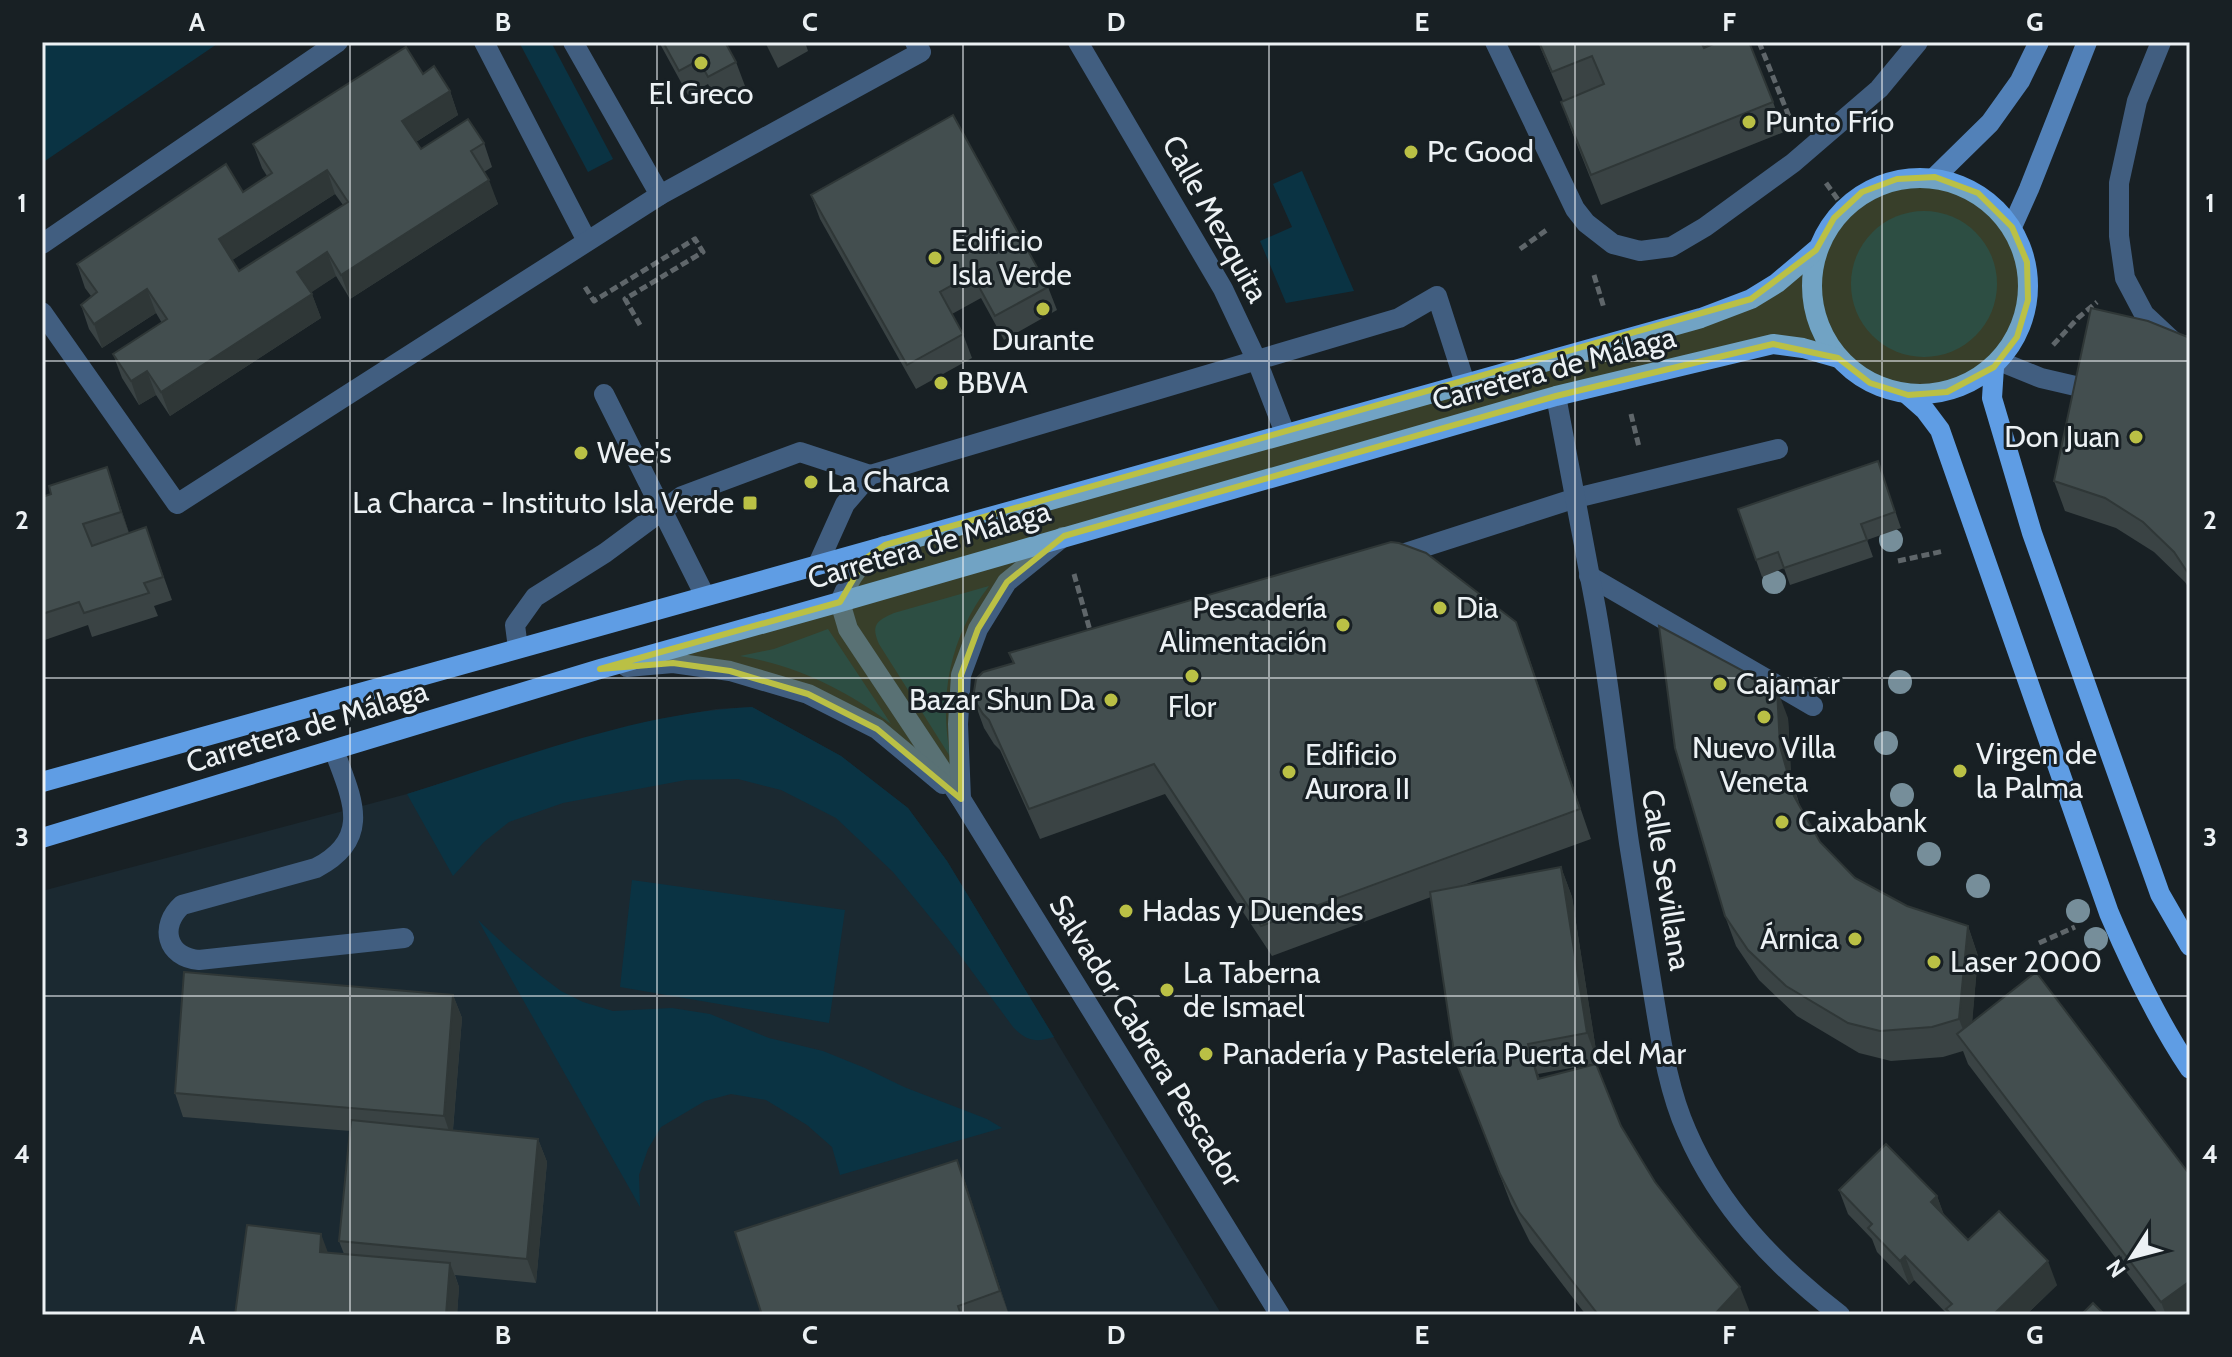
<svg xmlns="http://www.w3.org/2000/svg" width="2232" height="1357" viewBox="0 0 2232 1357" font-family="Cabin,sans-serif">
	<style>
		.built { fill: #1b2931 }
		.green { fill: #0a3343 }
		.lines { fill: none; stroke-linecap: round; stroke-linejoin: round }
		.path { stroke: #5f666a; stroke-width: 5; stroke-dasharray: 8 4; stroke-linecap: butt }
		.service { stroke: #415e80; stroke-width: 20 }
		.pedestrian { stroke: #415e80; stroke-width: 20 }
		.minor { stroke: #415e80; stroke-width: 20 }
		.tertiary { stroke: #415e80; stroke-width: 20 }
		.secondary { stroke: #5281b8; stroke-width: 20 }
		.primary { stroke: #5f9de4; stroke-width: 20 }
		.tree { fill: #768e9a }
		.wall { fill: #3a4344; fill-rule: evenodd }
		.shaded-wall { fill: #2f3737 }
		.building { fill: #434e4f; stroke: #2f3737; stroke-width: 2; fill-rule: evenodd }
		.marked { fill: #bac045; fill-opacity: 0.2; stroke: #bac045; stroke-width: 6; stroke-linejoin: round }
		.grid { fill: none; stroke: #ecf1f4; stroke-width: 2; stroke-opacity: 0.55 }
		.poi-dot { fill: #bac045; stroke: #182024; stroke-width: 3 }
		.labels { text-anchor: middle; stroke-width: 6; stroke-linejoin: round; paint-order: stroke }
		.poi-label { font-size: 30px; fill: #ecf1f4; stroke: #182024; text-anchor: start }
		.street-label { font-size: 30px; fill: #ecf1f4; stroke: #182024 }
		.neatline { fill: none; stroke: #ecf1f4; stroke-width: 3 }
		.grid-label { font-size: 26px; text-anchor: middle; font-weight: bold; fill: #ecf1f4 }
	</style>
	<rect width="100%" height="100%" fill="#182024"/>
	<path class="built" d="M752 707 841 756 908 808 947 861 1222 1315H46L42 1300V891L407 794 567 744 650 721 716 709Z"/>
	<g class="green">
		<path d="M42 42H220L42 163Z"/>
		<path d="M519 42H551L613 159 588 172Z"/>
		<path d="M1302 171 1354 291 1286 303 1260 241 1292 227 1273 184Z"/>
		<circle cx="1924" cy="284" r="73"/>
		<path d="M989 586C950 636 938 697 951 758L879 644C871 625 876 621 894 613Z"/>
		<path d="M828 629 891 724C847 690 795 665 740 656L774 649Z"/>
		<path d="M752 707 841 756 908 808 947 861 1054 1037C1036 1043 1026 1041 1013 1027L948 939 893 872 836 818 781 790 738 779 686 780 563 803 509 822 484 842 453 876 407 794C519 759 633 713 752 707Z"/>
		<path d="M632 880 845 910 829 1023 620 987Z"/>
		<path d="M478 920 511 951 541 976 561 991 583 1002 613 1011 672 1008 710 1014 769 1038 823 1051 865 1068 904 1087 987 1119 1002 1128 840 1175 832 1147 807 1125 766 1100 731 1094 705 1101 661 1127 648 1149 639 1175 640 1207Z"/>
	</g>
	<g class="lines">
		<g class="path">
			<path d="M1759 42 1790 119"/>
			<path d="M1826 183 1844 208"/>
			<path d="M1520 249 1548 229"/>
			<path d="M1594 275 1604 308"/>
			<path d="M585 287 594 301 695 239 703 252 625 299 640 325"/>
			<path d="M2053 345 2078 318 2097 302"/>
			<path d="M1631 414 1639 447"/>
			<path d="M1898 561 1944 551"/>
			<path d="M1074 574 1091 634"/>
			<path d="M2039 943 2075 927"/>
		</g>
		<g class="service">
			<path d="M1495 42 1575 209 1586 223 1613 244 1640 251 1671 247 1705 227 1793 163 1879 89 1918 42"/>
			<path d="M1999 361 2041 378 2084 388"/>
			<path d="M604 394 705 596"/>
			<path d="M1393 557 1576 498 1778 449"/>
			<path d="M818 564 845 504 870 475 1399 318 1437 296 1465 383"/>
			<path d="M518 648 515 625 535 597 605 553 682 496 800 452 870 475"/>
			<path d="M334 750C351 797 374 838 316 868L182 905C159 926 166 957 199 960L404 938"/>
		</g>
		<path class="pedestrian" d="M1589 576 1813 706"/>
		<g class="minor">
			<path d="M484 42 587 241"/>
			<path d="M573 42 660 195"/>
			<path d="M1078 42 1223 289 1257 361 1285 433"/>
			<path d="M2161 42 2137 101 2119 183V236L2125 278 2144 314 2175 343 2190 347"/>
			<path d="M42 244 338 42"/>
			<path d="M42 312 177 504 660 195 921 52 915 42"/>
			<path d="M1556 396C1570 467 1583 538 1596 609 1610 687 1618 765 1629 843 1637 892 1645 942 1653 992 1661 1039 1667 1087 1687 1132 1720 1208 1775 1265 1840 1315"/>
		</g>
		<g class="tertiary">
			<path d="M884 546C859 563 851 575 840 602L848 629 961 799 1280 1315"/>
			<path d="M627 667 673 663 730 671 808 694 877 729 943 784"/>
			<path d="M961 799 958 724 961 675 978 629 1007 582 1063 537"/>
		</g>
		<g class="secondary">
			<path d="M1935 177 1990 123 2020 81 2039 42"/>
			<path d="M2012 227 2029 189 2087 42"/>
		</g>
		<g class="primary">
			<circle cx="1920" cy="286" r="108"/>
			<path d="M1994 367 1992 398 2032 533 2160 894 2190 946"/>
			<path d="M1908 395 1925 410 1940 430 2109 913C2132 967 2157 1020 2190 1069"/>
			<path d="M42 782 1701 318 1751 299 1777 283 1816 250"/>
			<path d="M42 838 600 669 840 602 1556 396 1773 344 1803 348 1838 358"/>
		</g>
	</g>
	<g class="tree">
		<circle cx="1891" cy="540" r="12"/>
		<circle cx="1774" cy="582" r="12"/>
		<circle cx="1900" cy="682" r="12"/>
		<circle cx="1886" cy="743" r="12"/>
		<circle cx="1902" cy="795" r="12"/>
		<circle cx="1929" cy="854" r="12"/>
		<circle cx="1978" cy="886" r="12"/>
		<circle cx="2078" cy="911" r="12"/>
		<circle cx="2096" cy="939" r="12"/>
	</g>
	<g class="wall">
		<path d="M659 42H725L736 62 745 86 717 101 708 84 688 95Z"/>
		<path d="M765 42H805L808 51 778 68Z"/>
		<path d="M1538 42H1715L1703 47 1773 102 1784 132 1601 205 1572 132 1561 102 1563 101Z"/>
		<path d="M423 74 450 91 458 115 416 142 421 149 484 143 492 167 484 172 498 204 350 299 336 276 311 292 321 318 170 416 156 395 139 405 122 378 113 354 162 323 156 313 102 348 89 329 81 305 91 296 85 288 77 264 243 192 267 176 262 168 253 144ZM335 194 343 205 239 271 232 260Z"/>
		<path d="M811 195 1048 287 1057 310 1004 340 981 298 952 314 963 334 972 358 916 389 820 219Z"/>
		<path d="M2190 338V590L2185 582 2154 552 2116 528 2065 511 2054 481Z"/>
		<path d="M1878 461 1901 528 1867 540 1873 557 1790 585 1784 568 1762 577 1738 509Z"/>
		<path d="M107 467 129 533 146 527 172 600 154 606 158 616 92 637 88 625 42 641V497L51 494Z"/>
		<path d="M1527 652 1591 839 1464 885 1561 867 1572 897 1598 1063 1538 1074 1540 1079 1621 1126 1655 1182 1751 1315H1586L1530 1242 1511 1204 1455 1059 1431 897 1272 956 1165 794 1040 839 1000 750 994 744 984 728 973 698 1013 663 1009 653Z"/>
		<path d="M1788 718 1791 776 1800 806 1820 842 1855 878 1907 906 1968 926 1978 956 1972 1021 2190 1315H2159L1968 1064 1963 1051 1943 1057 1891 1061 1859 1053 1797 1016 1759 980 1736 946 1725 916Z"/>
		<path d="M453 995 462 1018 453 1130 538 1139 547 1162 536 1283 455 1275 459 1287 457 1315H235L328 1253 344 1254 339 1241 350 1131 183 1117 175 1093Z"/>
		<path d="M957 1160 1009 1315H762Z"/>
		<path d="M1839 1190 1937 1196 1944 1216 1968 1240 2057 1285 2026 1315H1948L1914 1280 1909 1285 1877 1252 1872 1239 1848 1214Z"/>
	</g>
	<g class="shaded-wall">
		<path d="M450 91 458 115 411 145 402 121Z"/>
		<path d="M327 170 335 194 228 263 219 239Z"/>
		<path d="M489 180 498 204 350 299 341 275Z"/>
		<path d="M327 252 336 276 306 296 297 272Z"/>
		<path d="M147 289 156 313 102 348 94 324Z"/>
		<path d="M312 294 321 318 170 416 161 392Z"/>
		<path d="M147 371 156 395 139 405 131 381Z"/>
		<path d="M107 467 115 490 130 536 121 512Z"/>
		<path d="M1777 689 1788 718 1791 776 1805 826 1794 796 1780 746Z"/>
		<path d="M1561 867 1572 897 1598 1063 1587 1033Z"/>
		<path d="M1968 926 1978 956 1970 1048 1959 1019Z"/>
		<path d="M453 995 462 1018 452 1140 444 1116Z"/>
		<path d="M1528 1044 1538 1074 1549 1109 1538 1079Z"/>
		<path d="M538 1139 547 1162 536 1283 527 1259Z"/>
		<path d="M957 1160 966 1184 1009 1315 1000 1291Z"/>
		<path d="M1937 1196 1946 1220 1931 1202Z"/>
		<path d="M321 1234 330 1258 320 1252Z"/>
		<path d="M1905 1256 1914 1280 1909 1285 1900 1261Z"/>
		<path d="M2048 1261 2057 1285 2026 1315H1993Z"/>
		<path d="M450 1263 459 1287 457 1315H446Z"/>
		<path d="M2190 1281V1315H2166L2161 1302Z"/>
		<path d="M1740 1287 1751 1315H1714Z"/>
	</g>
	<g class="building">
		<path d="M663 42H725L736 62 708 77 699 60 679 71Z"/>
		<path d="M1539 42H1701L1704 48 1718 42H1749L1773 102 1591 175 1561 102 1604 84 1592 56 1552 72Z"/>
		<path d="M406 47 423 74 434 66 450 91 402 121 421 149 468 119 484 143 471 151 489 180 341 275 327 252 297 272 312 294 161 392 147 371 131 381 113 354 167 319 147 289 94 324 81 305 97 292 77 264 226 164 243 192 272 173 253 144ZM327 170 348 202 239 271 219 239Z"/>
		<path d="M953 115 1048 287 995 316 972 274 940 292 963 334 907 365 811 195Z"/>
		<path d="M2091 308 2148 321 2190 338V576L2174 552 2143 522 2105 498 2054 481Z"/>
		<path d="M1878 461 1895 512 1861 524 1867 540 1784 568 1778 552 1756 560 1738 509Z"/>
		<path d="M107 467 121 512 83 524 92 546 146 527 163 577 144 583 149 593 84 613 79 602 42 614V497L51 494 49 486Z"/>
		<path d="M1391 542 1399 543 1426 553 1516 622 1580 809 1261 926 1154 764 1029 809 989 720 983 714 973 698 976 679 983 672 1014 663 1009 653Z"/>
		<path d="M1659 626 1777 689 1780 746 1794 796 1820 842 1855 878 1907 906 1968 926 1959 1019 1932 1027 1880 1031 1848 1023 1786 986 1748 950 1725 916 1675 748Z"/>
		<path d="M1561 867 1587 1033 1528 1044 1538 1079 1596 1064 1621 1126 1655 1182 1698 1237 1740 1287 1714 1315H1593L1596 1312 1519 1212 1500 1174 1455 1059 1430 892Z"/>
		<path d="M184 972 453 995 444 1116 175 1093Z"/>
		<path d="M2036 972 2190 1175V1281L2161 1302 1957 1034Z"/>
		<path d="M351 1120 538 1139 527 1259 339 1241Z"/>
		<path d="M1886 1144 1937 1196 1931 1202 1968 1240 1999 1211 2048 1261 1993 1315H1952L1946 1309 1952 1304 1905 1256 1900 1261 1868 1228 1872 1224 1839 1190Z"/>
		<path d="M957 1160 1000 1291 958 1306 961 1315H762L735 1232Z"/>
		<path d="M247 1225 321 1234 320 1252 450 1263 446 1315H235Z"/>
		<path d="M2093 1303 2105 1315H2081Z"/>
	</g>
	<path class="marked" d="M1935 177 1978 193 2012 227 2027 262 2028 300 2017 337 1994 367 1947 392 1908 395 1870 383 1838 358 1773 344 1556 396 1064 536 1007 582 978 629 961 675V799L877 729 808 694 730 671 673 663 600 669 840 602 865 559 885 545 1751 299 1816 250 1834 218 1862 192 1897 179Z"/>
	<path class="grid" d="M350 42V1315M657 42V1315M963 42V1315M1269 42V1315M1575 42V1315M1882 42V1315M42 361H2190M42 678H2190M42 996H2190"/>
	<g class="poi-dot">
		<circle cx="701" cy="63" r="8"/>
		<circle cx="1749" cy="122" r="8"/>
		<circle cx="1411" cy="152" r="8"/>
		<circle cx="935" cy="258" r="8"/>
		<circle cx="1043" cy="309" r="8"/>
		<circle cx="941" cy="383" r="8"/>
		<circle cx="2136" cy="437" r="8"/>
		<circle cx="581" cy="453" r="8"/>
		<circle cx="811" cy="482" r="8"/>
		<rect x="742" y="495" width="16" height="16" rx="4"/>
		<circle cx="1440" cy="608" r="8"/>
		<circle cx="1343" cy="625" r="8"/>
		<circle cx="1192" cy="676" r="8"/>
		<circle cx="1720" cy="684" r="8"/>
		<circle cx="1111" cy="700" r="8"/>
		<circle cx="1764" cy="717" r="8"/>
		<circle cx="1960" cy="771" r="8"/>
		<circle cx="1289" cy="772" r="8"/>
		<circle cx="1782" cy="822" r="8"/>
		<circle cx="1126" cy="911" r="8"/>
		<circle cx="1855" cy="939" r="8"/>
		<circle cx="1934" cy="962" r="8"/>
		<circle cx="1167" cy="990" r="8"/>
		<circle cx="1206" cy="1054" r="8"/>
	</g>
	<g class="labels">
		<g class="poi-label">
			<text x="701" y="104" text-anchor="middle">El Greco</text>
			<text x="1765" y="132">Punto Frío</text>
			<text x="1427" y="162">Pc Good</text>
			<text x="951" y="251">Edificio<tspan x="951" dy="34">Isla Verde</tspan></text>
			<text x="1043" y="350" text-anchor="middle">Durante</text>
			<text x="957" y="393">BBVA</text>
			<text x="2120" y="447" text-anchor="end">Don Juan</text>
			<text x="597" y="463">Wee's</text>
			<text x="827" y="492">La Charca</text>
			<text x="734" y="513" text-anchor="end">La Charca - Instituto Isla Verde</text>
			<text x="1327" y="618" text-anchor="end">Pescadería<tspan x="1327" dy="34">Alimentación</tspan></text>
			<text x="1456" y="618">Dia</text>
			<text x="1736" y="694">Cajamar</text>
			<text x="1095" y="710" text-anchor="end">Bazar Shun Da</text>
			<text x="1192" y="717" text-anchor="middle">Flor</text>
			<text x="1764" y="758" text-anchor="middle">Nuevo Villa<tspan x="1764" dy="34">Veneta</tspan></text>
			<text x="1976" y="764">Virgen de<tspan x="1976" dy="34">la Palma</tspan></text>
			<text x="1305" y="765">Edificio<tspan x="1305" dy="34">Aurora II</tspan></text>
			<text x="1798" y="832">Caixabank</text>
			<text x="1142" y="921">Hadas y Duendes</text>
			<text x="1839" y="949" text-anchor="end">Árnica</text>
			<text x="1950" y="972">Laser 2000</text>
			<text x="1183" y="983">La Taberna<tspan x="1183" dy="34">de Ismael</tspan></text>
			<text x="1222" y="1064">Panadería y Pastelería Puerta del Mar</text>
		</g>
		<g class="street-label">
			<text transform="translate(1215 219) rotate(61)" y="10">Calle Mezquita</text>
			<text transform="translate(1554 369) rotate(-15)" y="10">Carretera de Málaga</text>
			<text transform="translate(929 545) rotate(-16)" y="10">Carretera de Málaga</text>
			<text transform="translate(307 727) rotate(-17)" y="10">Carretera de Málaga</text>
			<text transform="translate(1666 880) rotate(81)" y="10">Calle Sevillana</text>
			<text transform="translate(1146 1041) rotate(58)" y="10">Salvador Cabrera Pescador</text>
		</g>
	</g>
	<rect width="2232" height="1357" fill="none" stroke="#182024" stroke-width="88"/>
	<g transform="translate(2132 1257) rotate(234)" stroke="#182024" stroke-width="6" paint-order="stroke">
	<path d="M0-6L14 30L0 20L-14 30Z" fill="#ecf1f4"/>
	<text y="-12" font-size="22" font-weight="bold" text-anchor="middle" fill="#ecf1f4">N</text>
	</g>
	<rect x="44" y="44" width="2144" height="1269" class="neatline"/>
	<g class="grid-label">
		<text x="197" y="31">A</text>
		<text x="503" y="31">B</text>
		<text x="810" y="31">C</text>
		<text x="1116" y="31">D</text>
		<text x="1422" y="31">E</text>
		<text x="1729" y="31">F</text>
		<text x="2035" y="31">G</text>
		<text x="22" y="212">1</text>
		<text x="2210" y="212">1</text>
		<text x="22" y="529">2</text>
		<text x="2210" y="529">2</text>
		<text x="22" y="846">3</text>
		<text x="2210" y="846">3</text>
		<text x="22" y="1163">4</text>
		<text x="2210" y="1163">4</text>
		<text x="197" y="1344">A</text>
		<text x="503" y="1344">B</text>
		<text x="810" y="1344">C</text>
		<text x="1116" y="1344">D</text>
		<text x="1422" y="1344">E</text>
		<text x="1729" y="1344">F</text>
		<text x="2035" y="1344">G</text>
	</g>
</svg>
